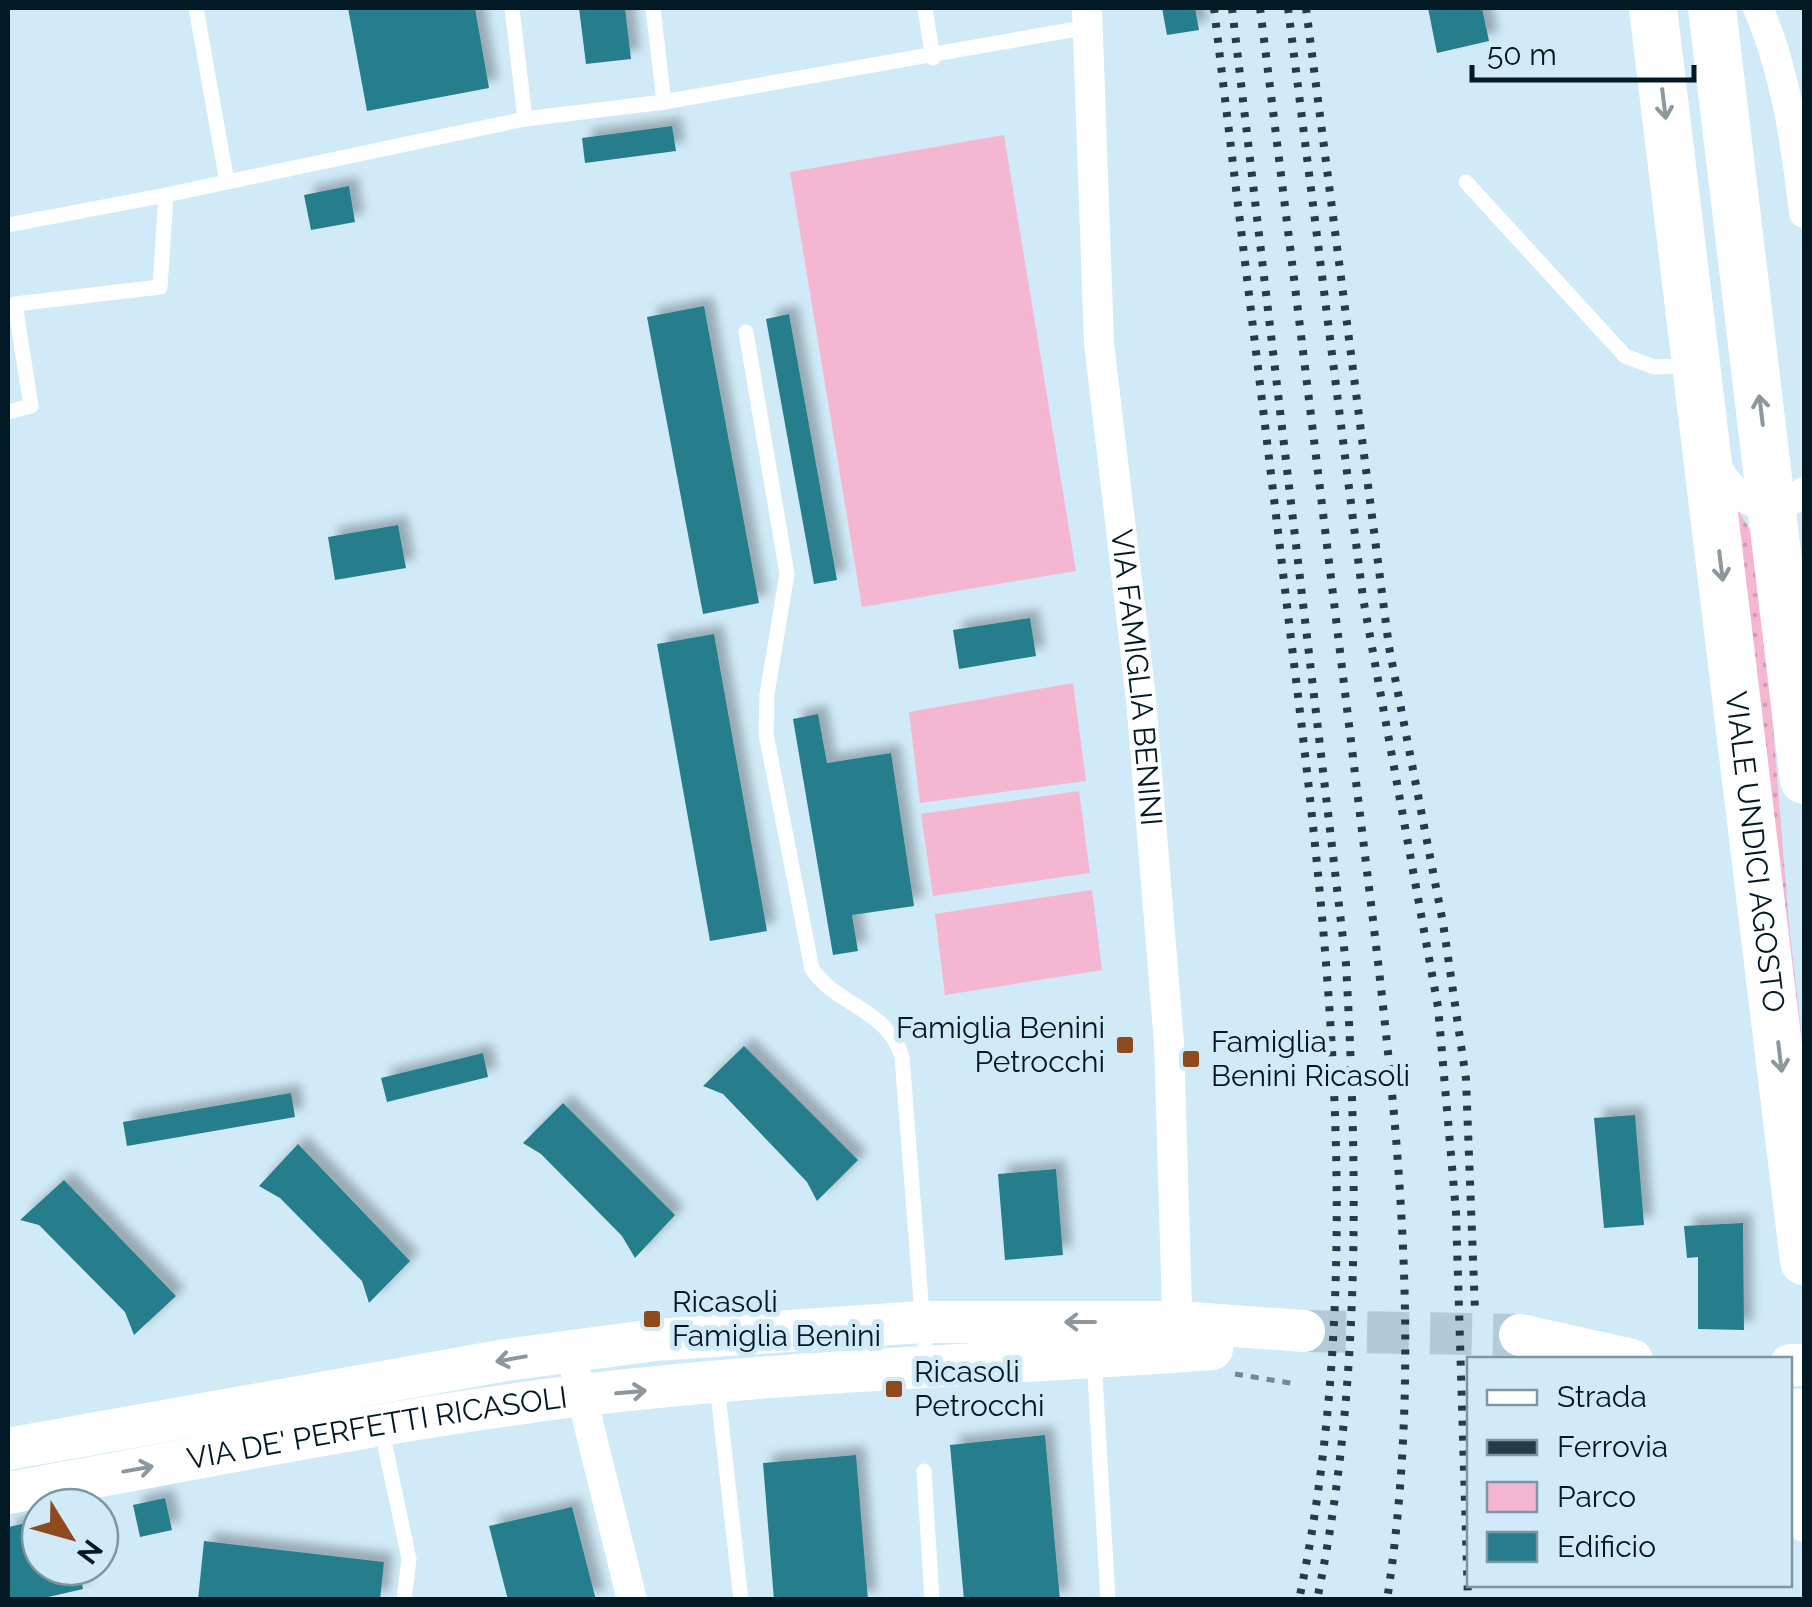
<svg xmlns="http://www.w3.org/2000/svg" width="1812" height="1607" viewBox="0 0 1812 1607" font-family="Raleway,sans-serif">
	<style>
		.grass { fill: url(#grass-dots) }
		.park { fill: #f5b6d2 }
		.building { fill: #277d8b; filter: url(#shadow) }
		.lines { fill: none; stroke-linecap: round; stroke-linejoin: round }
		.secondary-tunnel { stroke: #b1cbd8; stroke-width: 42; stroke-dasharray: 42 21; stroke-linecap: butt }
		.path { stroke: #6f8996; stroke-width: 5; stroke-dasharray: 8 8; stroke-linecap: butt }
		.lane { stroke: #fff; stroke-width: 15 }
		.street { stroke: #fff; stroke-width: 30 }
		.secondary { stroke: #fff; stroke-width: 42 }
		.primary { stroke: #fff; stroke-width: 48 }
		.rail { stroke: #223c48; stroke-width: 8; stroke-dasharray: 5 10; stroke-linecap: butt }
		.oneway { stroke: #8c989d }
		.poi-dot { fill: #8e4a1d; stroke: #d0eaf7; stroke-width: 4 }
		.labels { text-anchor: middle; stroke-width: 10; stroke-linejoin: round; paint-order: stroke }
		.street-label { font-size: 30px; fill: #001925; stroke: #d0eaf7 }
		.poi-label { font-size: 30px; fill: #001925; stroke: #d0eaf7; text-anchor: start }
	</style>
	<defs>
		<pattern id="grass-dots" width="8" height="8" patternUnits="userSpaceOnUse" patternTransform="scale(2.5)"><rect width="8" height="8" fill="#f5b6d2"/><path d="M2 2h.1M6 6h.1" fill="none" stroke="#d09cb4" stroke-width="1.8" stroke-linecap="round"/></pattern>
		<filter id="shadow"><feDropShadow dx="9" dy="-9" stdDeviation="5" flood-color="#0004"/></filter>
	</defs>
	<rect width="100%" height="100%" fill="#d0eaf7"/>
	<path class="grass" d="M1733 510H1738L1754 536 1766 639 1789 924 1804 1057V1118Z"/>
	<g class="park">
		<path d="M1004 135 1076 571 862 607 790 172Z"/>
		<path d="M1073 683 1086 781 920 803 909 712Z"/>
		<path d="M1079 791 1090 873 933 896 921 814Z"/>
		<path d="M1092 890 1102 970 945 995 935 914Z"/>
	</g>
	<g class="building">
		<path d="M348 8H475L489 88 367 111Z"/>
		<path d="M579 8H625L631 59 586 64Z"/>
		<path d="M1162 8H1195L1199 30 1167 35Z"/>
		<path d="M1428 8H1482L1489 41 1437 53Z"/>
		<path d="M672 126 676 151 585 163 582 138Z"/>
		<path d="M349 186 355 222 311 230 304 195Z"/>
		<path d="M704 306 759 603 703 614 647 317Z"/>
		<path d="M789 314 837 580 814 584 766 319Z"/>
		<path d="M398 525 406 568 335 580 328 537Z"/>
		<path d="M1030 618 1036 656 959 669 953 630Z"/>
		<path d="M714 634 767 931 710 941 657 644Z"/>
		<path d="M818 714 827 763 891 753 914 906 852 915 858 951 833 955 793 719Z"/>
		<path d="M744 1046 858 1160 817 1201 807 1182 723 1094 703 1086Z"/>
		<path d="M483 1053 488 1077 387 1102 381 1078Z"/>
		<path d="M291 1093 295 1117 127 1146 123 1122Z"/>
		<path d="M563 1103 675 1215 635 1258 622 1236 541 1154 523 1143Z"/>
		<path d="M1635 1115 1644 1225 1604 1228 1594 1118Z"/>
		<path d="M298 1144 410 1261 369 1303 362 1281 280 1198 259 1186Z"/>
		<path d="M1056 1169 1063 1255 1005 1260 998 1174Z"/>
		<path d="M64 1180 176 1296 134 1335 125 1312 39 1225 20 1220Z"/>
		<path d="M1743 1223 1744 1330 1698 1329V1257L1687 1258 1684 1226Z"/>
		<path d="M1045 1435 1060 1600H964L950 1445Z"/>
		<path d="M856 1455 868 1600H774L763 1463Z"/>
		<path d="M165 1498 172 1530 140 1537 133 1505Z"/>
		<path d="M572 1507 596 1600H508L489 1526Z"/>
		<path d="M40 1520V1567H78L83 1589 35 1600H8V1527Z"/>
		<path d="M204 1541 384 1562 380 1600H198Z"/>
	</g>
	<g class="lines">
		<path class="secondary-tunnel" d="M1304 1331 1520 1335"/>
		<path class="path" d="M1235 1374 1296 1384"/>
		<g class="lane">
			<path d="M196 8 227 182"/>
			<path d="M512 8 525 119"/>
			<path d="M653 8 664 102"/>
			<path d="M925 8 933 58"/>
			<path d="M1466 182 1625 356 1654 367 1691 366"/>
			<path d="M166 195 525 119 664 102 1088 27"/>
			<path d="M8 225 166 195 160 287 15 304 31 406 8 412"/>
			<path d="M746 332 787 574 767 694 766 734 812 969C837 1006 889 1010 902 1057L926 1365"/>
			<path d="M1094 1358 1108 1600"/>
			<path d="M717 1385 741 1600"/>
			<path d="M381 1427 409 1559 404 1600"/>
			<path d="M924 1471 932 1600"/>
		</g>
		<g class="street">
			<path id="s1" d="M1087 8 1099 343 1141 699 1169 1043 1178 1341"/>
			<path d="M1758 8C1786 73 1796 143 1804 213"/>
			<path d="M1714 463C1734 500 1767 520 1804 492"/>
			<path d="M570 1349 632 1600"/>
			<path d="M1790 1422 1804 1527"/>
		</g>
		<g class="secondary">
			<path d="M1520 1335 1632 1360"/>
			<path d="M1790 1365H1804"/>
			<path d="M1790 1410H1804"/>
			<path d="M8 1449 506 1360 655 1340 922 1322H1178L1304 1331"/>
			<path id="s2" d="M8 1493C196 1459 385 1420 576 1396 787 1370 1001 1365 1212 1349"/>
		</g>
		<g class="primary">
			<path id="s3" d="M1653 8 1804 1261"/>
			<path d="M1712 8 1804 780"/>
		</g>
		<g class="rail">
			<path d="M1214 8C1239 215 1265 423 1290 631 1330 952 1367 1278 1299 1600"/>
			<path d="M1232 8 1346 964C1358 1177 1361 1390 1317 1600"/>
			<path d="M1260 8C1293 268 1325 529 1357 790 1390 1061 1429 1328 1387 1600"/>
			<path d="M1288 8 1363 598 1438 1007 1456 1212 1468 1600"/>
			<path d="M1306 8 1389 647 1443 923 1466 1079 1475 1310"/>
		</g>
	</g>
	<defs><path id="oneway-shaft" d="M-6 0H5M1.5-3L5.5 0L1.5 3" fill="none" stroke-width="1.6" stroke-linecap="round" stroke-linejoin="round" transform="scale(2.5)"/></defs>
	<g class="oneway">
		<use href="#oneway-shaft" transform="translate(1664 104) rotate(83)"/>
		<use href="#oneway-shaft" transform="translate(1761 410) rotate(-97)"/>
		<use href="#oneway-shaft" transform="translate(1721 566) rotate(83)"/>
		<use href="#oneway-shaft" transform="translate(1780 1057) rotate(83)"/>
		<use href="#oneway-shaft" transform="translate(1080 1322) rotate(180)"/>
		<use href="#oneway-shaft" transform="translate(511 1359) rotate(170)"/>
		<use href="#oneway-shaft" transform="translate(631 1392) rotate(-5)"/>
		<use href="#oneway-shaft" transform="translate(138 1469) rotate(-10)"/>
	</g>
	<g class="poi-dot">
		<rect x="1115" y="1035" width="20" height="20" rx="5"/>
		<rect x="1181" y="1049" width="20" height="20" rx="5"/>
		<rect x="642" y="1309" width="20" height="20" rx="5"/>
		<rect x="884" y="1379" width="20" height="20" rx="5"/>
	</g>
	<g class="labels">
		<g class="street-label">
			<text dy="10" stroke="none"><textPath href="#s1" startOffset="672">VIA FAMIGLIA BENINI</textPath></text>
			<text dy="10" stroke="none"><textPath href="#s3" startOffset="850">VIALE UNDICI AGOSTO</textPath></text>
			<text dy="10" stroke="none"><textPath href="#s2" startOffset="375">VIA DE' PERFETTI RICASOLI</textPath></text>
		</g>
		<g class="poi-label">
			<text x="1105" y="1038" text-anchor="end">Famiglia Benini<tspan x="1105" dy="34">Petrocchi</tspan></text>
			<text x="1211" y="1052">Famiglia<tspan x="1211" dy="34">Benini Ricasoli</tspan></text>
			<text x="672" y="1312">Ricasoli<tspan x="672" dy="34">Famiglia Benini</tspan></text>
			<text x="914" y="1382">Ricasoli<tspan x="914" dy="34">Petrocchi</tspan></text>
		</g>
	</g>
	<rect width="1812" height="1607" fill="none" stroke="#001925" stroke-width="20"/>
	<rect x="1467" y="1357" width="325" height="230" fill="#d0eaf7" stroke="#7d96a3" stroke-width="2.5"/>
	<rect x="1487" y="1390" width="50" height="15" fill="#ffffff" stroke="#7d96a3" stroke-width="2.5"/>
	<text x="1557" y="1407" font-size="30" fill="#001925">Strada</text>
	<rect x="1487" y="1440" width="50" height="15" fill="#223c48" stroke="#7d96a3" stroke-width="2.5"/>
	<text x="1557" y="1457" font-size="30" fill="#001925">Ferrovia</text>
	<rect x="1487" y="1482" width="50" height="30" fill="#f5b6d2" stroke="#7d96a3" stroke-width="2.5"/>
	<text x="1557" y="1507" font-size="30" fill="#001925">Parco</text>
	<rect x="1487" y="1532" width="50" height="30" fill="#277d8b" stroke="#7d96a3" stroke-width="2.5"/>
	<text x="1557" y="1557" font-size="30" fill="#001925">Edificio</text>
	<g transform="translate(70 1537) rotate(127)"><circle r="48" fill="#d0eaf7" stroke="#7d96a3" stroke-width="2.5"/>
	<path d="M0-8L18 38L0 25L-18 38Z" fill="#8e4a1d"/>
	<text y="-15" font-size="28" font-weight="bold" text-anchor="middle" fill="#001925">N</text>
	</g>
	<path d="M1472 65v15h222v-15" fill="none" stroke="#001925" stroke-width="5"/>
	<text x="1487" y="65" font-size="30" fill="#001925" stroke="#d0eaf7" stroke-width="8" paint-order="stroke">50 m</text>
</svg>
